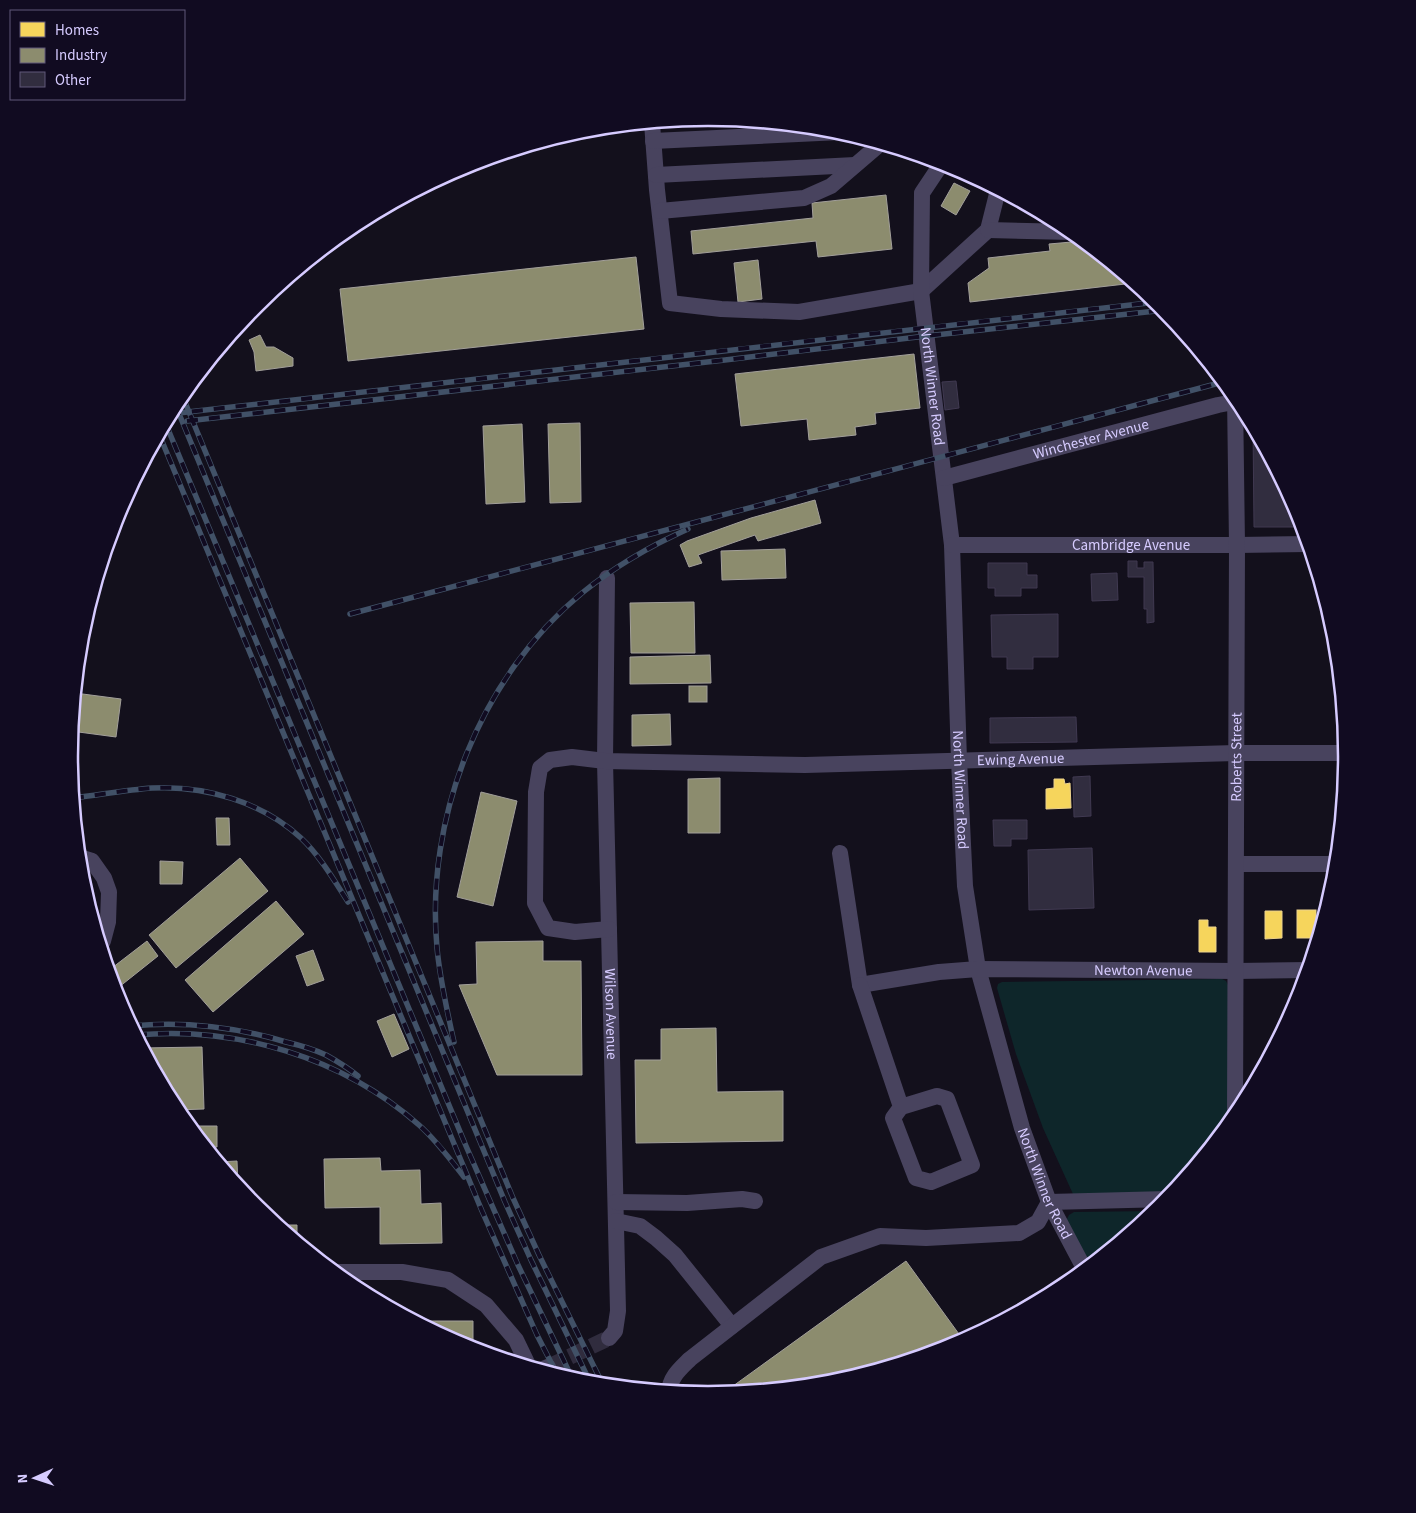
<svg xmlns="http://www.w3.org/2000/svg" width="1416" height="1513" viewBox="0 0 1416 1513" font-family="'Source Sans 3',sans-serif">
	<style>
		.green { fill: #0e262a }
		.homes { fill: #f6d55c; stroke: #ecd28d }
		.industry { fill: #8c8c6e; stroke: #a29f9a }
		.building { fill: #312d3f; stroke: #403951 }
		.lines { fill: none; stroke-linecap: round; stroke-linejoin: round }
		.minor-tunnel { stroke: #302c3e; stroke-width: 16; stroke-dasharray: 16 8; stroke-linecap: butt }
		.minor { stroke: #48435e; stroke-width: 16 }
		.rail-casing { stroke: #415167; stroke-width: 5.5 }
		.rail { stroke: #110b21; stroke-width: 4; stroke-dasharray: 11; stroke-linecap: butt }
		.labels { text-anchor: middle; stroke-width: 5; stroke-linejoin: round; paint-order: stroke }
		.street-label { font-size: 15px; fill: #d6cbff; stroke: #110b21 }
		.rim { fill: none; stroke: #d6cbff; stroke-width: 2.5 }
	</style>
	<rect width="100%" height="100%" fill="#13101c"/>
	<g class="green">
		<path d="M1222 979 1226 981 1228 985V1126L1172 1193 1073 1194 1043 1128 1016 1054 997 988 998 984 1002 982Z"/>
		<path d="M1157 1211 1092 1265 1068 1226 1067 1219 1069 1215 1074 1212Z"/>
	</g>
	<g class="homes">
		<path d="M1054 779H1064L1065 784 1070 783 1071 808 1046 809V789L1054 788Z"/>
		<path d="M1337 784H1345L1341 818H1337Z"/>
		<rect x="1297" y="910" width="19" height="28"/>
		<path d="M1265 911H1282V938L1265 939Z"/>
		<path d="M1199 920H1208V927H1216V952H1199Z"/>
		<path d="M1288 1003H1297L1288 1020Z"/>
	</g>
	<g class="industry">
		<path d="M954 183 970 191 956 215 941 206Z"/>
		<path d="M886 195 892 249 818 257 816 241 693 254 691 231 813 218 812 203Z"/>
		<path d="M1083 241 1134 283 970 302 968 283 989 268 988 258 1050 251 1049 244Z"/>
		<path d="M636 257 644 329 348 361 340 289Z"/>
		<path d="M758 260 762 299 738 302 734 263Z"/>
		<path d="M260 335 266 347H274L293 358V366L256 371 254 352 249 340Z"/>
		<path d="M914 354 920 408 875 413 876 424 855 427 856 435 809 440 807 419 741 426 735 374Z"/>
		<path d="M580 423 581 502 550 503 548 424Z"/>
		<path d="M522 424 525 502 486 504 483 426Z"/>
		<path d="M815 500 821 523 758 541 755 535 698 555 702 563 689 567 680 545 687 541 751 518Z"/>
		<path d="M785 549 786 578 722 580 721 551Z"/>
		<path d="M694 602 695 653H631L630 603Z"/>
		<path d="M710 655 711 683 630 684V657Z"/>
		<rect x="689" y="686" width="18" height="16"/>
		<path d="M75 693 121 699 116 737 71 731Z"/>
		<path d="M670 714 671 745 632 746V715Z"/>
		<path d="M720 778V833H688V779Z"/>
		<path d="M481 792 517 801 493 906 457 897Z"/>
		<path d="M216 818H229L230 845H217Z"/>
		<path d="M240 858 268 891 176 968 149 935Z"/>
		<path d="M160 861 183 862 182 884H160Z"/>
		<path d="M276 901 304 934 213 1012 185 980Z"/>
		<path d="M147 941 158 956 114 991 108 971Z"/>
		<path d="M543 941V961H581L582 1075H497L459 985 477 984 476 942Z"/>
		<path d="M313 950 324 980 307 986 296 956Z"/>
		<path d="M394 1014 409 1049 392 1057 377 1021Z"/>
		<path d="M716 1028 717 1092 783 1091V1141L636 1143 635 1060H661V1029Z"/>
		<path d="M202 1047 204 1109 175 1110 142 1048Z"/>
		<path d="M189 1126H217V1147H205Z"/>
		<path d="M380 1158 381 1171 420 1170 421 1204 441 1203 442 1243 380 1244V1207L325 1208 324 1159Z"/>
		<path d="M237 1161 238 1187 218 1162Z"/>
		<path d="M276 1225H297V1242Z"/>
		<path d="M906 1261 964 1341 952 1347 832 1384 722 1394Z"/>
		<path d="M415 1321H473V1350L463 1347Z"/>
	</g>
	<g class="building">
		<path d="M956 381 959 408 945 410 942 382Z"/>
		<path d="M1253 426 1299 512 1303 527H1254Z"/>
		<path d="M1128 561H1137V568H1144V562H1153L1154 622 1147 623V609H1144V577H1128Z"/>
		<path d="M988 563H1027V575H1037V588H1021V596H995V588H988Z"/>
		<path d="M1117 573 1118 600 1092 601 1091 574Z"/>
		<path d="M1058 614V657H1033V669H1007V657H992L991 615Z"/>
		<path d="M1076 717 1077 742 990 743V718Z"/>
		<path d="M1090 776 1091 816 1074 817 1073 777Z"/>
		<path d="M993 820H1027V839H1011V846H994Z"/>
		<path d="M1092 848 1094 908 1029 910 1028 850Z"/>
	</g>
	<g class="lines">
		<path class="minor-tunnel" d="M548 1367 609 1338"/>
		<g class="minor">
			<path d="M652 123 657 190 670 303 721 309 799 312 921 291 988 230 998 190"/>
			<path d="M653 141 840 132"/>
			<path id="s1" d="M942 163 922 193 921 291 952 545 959 760 965 886 978 969 1022 1128 1049 1202 1085 1270"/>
			<path d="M656 175 855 165"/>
			<path d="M660 211 804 198 831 186 880 144"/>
			<path d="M988 230 1072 232"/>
			<path id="s2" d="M944 478 1218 405 1239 401"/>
			<path id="s3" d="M952 545H1237L1308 544"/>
			<path id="s4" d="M607 578 605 761 618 1311 615 1331 609 1338"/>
			<path id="s5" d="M840 853 860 985 939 972 978 969 1236 971 1308 970"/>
			<path d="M79 857 92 861 104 878 109 892 108 922 103 941 100 944"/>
			<path d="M1236 864H1337"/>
			<path id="s6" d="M609 929 575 932 548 928 535 903 536 792 540 768 550 760 572 757 605 761 805 765 1236 753H1347"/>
			<path d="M860 985 901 1107 893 1118 916 1178 931 1182 972 1165 947 1099 937 1096 901 1107"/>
			<path id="s7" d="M1235 1117 1237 545 1235 396"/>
			<path d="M616 1202 687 1203 742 1199 755 1201"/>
			<path d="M616 1221 640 1226 656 1238 675 1255 732 1326"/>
			<path d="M334 1272H402L448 1280 486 1305 516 1340 529 1367"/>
			<path d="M540 1370 548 1367"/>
			<path d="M669 1392C670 1377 680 1369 690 1359L821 1257 880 1236 926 1238 1019 1233 1038 1222 1049 1202 1168 1199"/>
		</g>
		<defs>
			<g id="rail">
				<path d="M182 395 513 1198 539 1255 603 1385"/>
				<path d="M175 404 505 1202 531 1260 591 1384"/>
				<path d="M170 414C499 377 828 338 1157 302"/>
				<path d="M187 421 725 360 926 336 1165 310"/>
				<path d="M165 422 466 1146 518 1265 573 1380"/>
				<path d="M159 434 482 1211 537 1335 558 1376"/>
				<path d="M350 614 1223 382"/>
				<path d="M73 798C99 795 126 790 152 788 205 785 262 802 301 838 320 856 334 880 348 902"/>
				<path d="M131 1026C183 1021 236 1027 286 1042 299 1045 313 1049 326 1055 337 1061 348 1068 358 1076"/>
				<path d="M136 1035C237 1026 342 1057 419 1125 436 1140 450 1159 464 1177"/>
				<path d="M454 1042C447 1011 440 980 437 948 425 818 480 677 582 593 614 567 650 546 688 529"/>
			</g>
		</defs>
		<use href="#rail" class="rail-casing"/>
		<use href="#rail" class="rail"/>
	</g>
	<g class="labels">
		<g class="street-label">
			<text dy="5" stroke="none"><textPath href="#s1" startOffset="230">North Winner Road</textPath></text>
			<text dy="5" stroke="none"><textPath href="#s2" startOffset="152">Winchester Avenue</textPath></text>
			<text dy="5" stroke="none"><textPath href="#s3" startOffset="179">Cambridge Avenue</textPath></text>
			<text dy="5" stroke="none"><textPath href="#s7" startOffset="360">Roberts Street</textPath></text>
			<text dy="5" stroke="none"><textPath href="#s6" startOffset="709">Ewing Avenue</textPath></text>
			<text dy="5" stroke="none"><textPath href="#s1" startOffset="635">North Winner Road</textPath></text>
			<text dy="5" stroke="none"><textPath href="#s5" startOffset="418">Newton Avenue</textPath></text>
			<text dy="5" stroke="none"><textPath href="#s4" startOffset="436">Wilson Avenue</textPath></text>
			<text dy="5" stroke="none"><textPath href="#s1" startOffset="1040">North Winner Road</textPath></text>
		</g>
	</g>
	<path d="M0 0H1416V1513H0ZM78 756a630 630 0 1 1 1260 0a630 630 0 1 1-1260 0Z" fill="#110b21" fill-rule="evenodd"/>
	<path class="rim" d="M78 756a630 630 0 1 1 1260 0a630 630 0 1 1-1260 0Z"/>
	<rect x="10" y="10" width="175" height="90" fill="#110b21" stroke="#60587a"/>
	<rect x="20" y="22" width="25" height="15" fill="#f6d55c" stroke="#60587a"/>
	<text x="55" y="35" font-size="15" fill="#d6cbff">Homes</text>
	<rect x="20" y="48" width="25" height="15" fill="#8c8c6e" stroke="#60587a"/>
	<text x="55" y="60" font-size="15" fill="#d6cbff">Industry</text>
	<rect x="20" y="72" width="25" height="15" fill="#312d3f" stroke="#60587a"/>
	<text x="55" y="85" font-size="15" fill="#d6cbff">Other</text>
	<g transform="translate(35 1478) rotate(267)" stroke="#110b21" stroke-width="4" paint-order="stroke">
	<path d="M0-4L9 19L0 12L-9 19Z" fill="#d6cbff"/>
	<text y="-8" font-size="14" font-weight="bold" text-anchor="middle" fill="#d6cbff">N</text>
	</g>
</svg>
